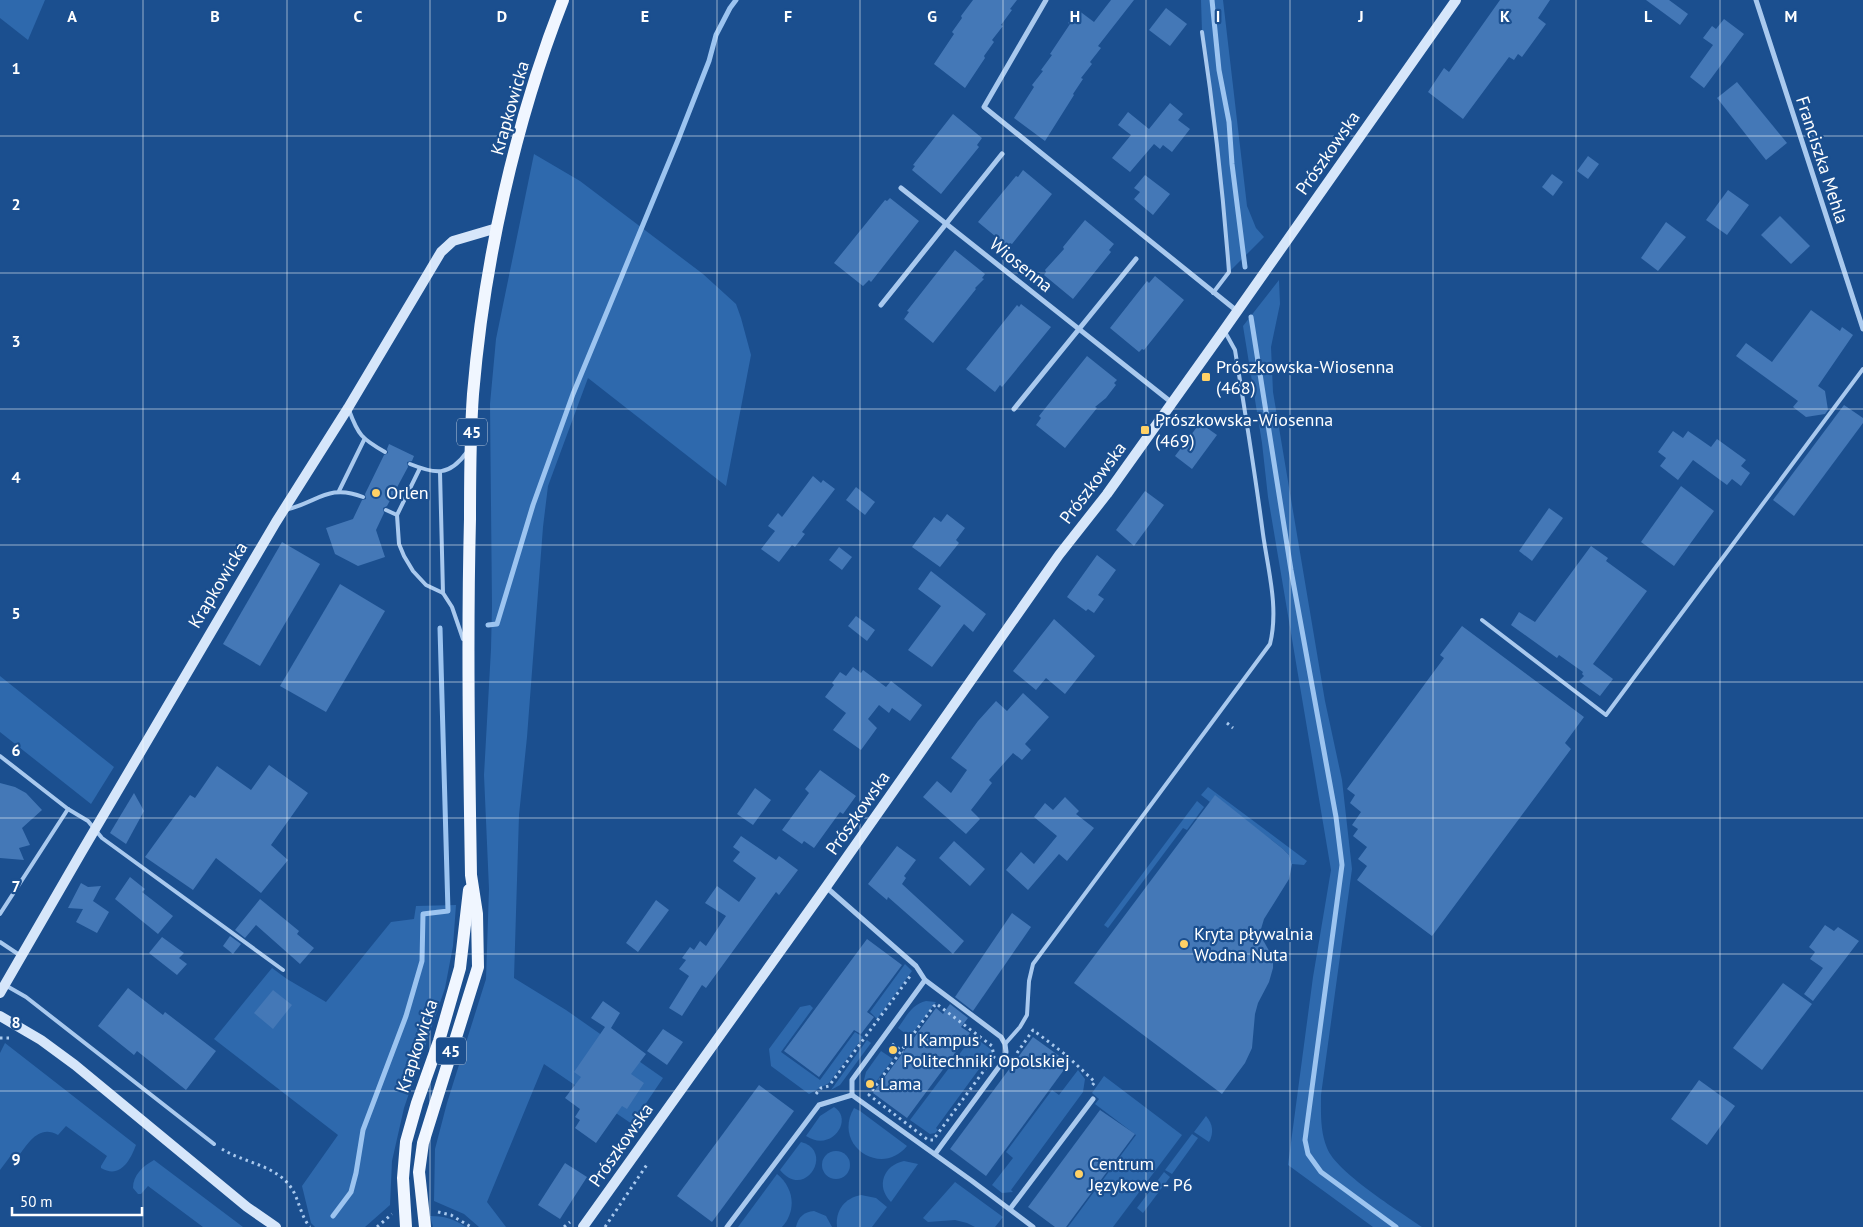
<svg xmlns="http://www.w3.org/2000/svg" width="1863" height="1227" viewBox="0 0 1863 1227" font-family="'PT Sans',sans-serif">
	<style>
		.green { fill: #2e69ad }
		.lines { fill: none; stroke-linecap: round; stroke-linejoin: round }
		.stream { stroke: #9cc4f0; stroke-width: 5 }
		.building { fill: #4478b7 }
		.path { stroke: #a9c9ee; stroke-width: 3; stroke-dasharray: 2.5 4; stroke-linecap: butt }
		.lane { stroke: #a9c9ee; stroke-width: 4 }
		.street { stroke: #a9c9ee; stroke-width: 5 }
		.secondary { stroke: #d6e6fa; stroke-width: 10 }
		.primary { stroke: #f0f6ff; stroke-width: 12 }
		.grid { fill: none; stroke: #fff; stroke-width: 1; stroke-opacity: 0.55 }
		.poi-dot { fill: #ffd166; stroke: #1b4f8f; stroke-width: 2 }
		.labels { text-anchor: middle; stroke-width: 4.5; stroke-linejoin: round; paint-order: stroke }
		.shield { fill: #1b4f8f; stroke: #bbcadd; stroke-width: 1 }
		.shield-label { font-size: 16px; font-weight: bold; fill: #fff }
		.street-label { font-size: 18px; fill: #fff; stroke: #1b4f8f }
		.poi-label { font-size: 18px; fill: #fff; stroke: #1b4f8f; text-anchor: start }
		.grid-label { font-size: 16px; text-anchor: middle; font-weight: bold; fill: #fff; stroke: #1b4f8f; stroke-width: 4.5; stroke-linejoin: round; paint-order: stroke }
	</style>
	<rect width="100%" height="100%" fill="#1b4f8f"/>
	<g class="green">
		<path d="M0 0H45L28 40 0 18Z"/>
		<path d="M1201 0H1223L1247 206 1256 228 1264 237 1229 272 1224 200 1202 32Z"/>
		<path d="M534 154 580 181 703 274 736 304 741 318 751 355 726 486 588 378 548 486 543 527 527 737 519 815 514 978 566 1010 663 1078 632 1124 544 1064 487 1202 506 1227H479L464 1214 434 1201 435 1149 447 1103 486 979 489 889 484 775 491 649 492 606 490 404 496 339Z"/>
		<path d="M1279 280 1280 304 1271 347 1273 392 1325 701 1342 780 1352 869 1321 1095C1321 1113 1320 1131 1327 1148 1336 1172 1399 1211 1422 1227H1373L1288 1165 1313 977 1331 870 1268 497 1262 443 1243 326Z"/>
		<path d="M0 676 114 767 91 804 0 732Z"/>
		<path d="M1208 787 1307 861 1304 865 1292 864 1289 855 1283 849 1215 796 1210 802 1201 795Z"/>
		<path d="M1197 801 1204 807 1187 830 1183 828 1108 928 1104 925Z"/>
		<path d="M456 905 453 946 445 988 404 1108 392 1161 390 1205 365 1227H315L311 1223 302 1186 338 1135 214 1039 272 968 287 979 326 1002 391 922 414 919 416 906Z"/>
		<path d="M905 964 912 971 877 1019 870 1012Z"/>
		<path d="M926 1001 936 1002 910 1037 898 1028C906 1017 912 1004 926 1001Z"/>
		<path d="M810 1005 813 1008 781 1052 820 1080 855 1032 863 1037 829 1083 809 1094 771 1066 769 1049 800 1007Z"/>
		<path d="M973 1036 993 1051V1056L990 1054 936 1128 938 1130 935 1133 930 1134 910 1120Z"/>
		<path d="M867 1040 871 1043 840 1085 831 1090Z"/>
		<path d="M5 1043 136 1145C130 1161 120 1179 101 1168V1166L107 1156 66 1126 58 1135C39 1124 28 1143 18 1157L12 1154 0 1170V1053Z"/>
		<path d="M881 1051 893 1059 870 1090 865 1087 864 1080 866 1072Z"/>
		<path d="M1078 1070 1085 1079 1083 1092 1011 1190 1013 1192 1002 1193 992 1185 1013 1158 1006 1152 1052 1090 1059 1095Z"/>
		<path d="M1104 1076 1182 1135 1113 1227H1068L1136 1135 1095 1104 1099 1099 1092 1093Z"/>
		<path d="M834 1107C854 1119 832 1153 806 1136L820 1116Z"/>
		<path d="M854 1108 860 1111 907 1146C881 1178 832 1145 854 1108Z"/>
		<path d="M1206 1116C1213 1124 1214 1133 1209 1142L1194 1132Z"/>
		<path d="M1192 1134 1198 1138 1172 1174 1165 1170Z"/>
		<path d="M801 1142C835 1151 805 1201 780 1170Z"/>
		<circle cx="836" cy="1165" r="14"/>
		<path d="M154 1160 243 1227H203L148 1186 141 1194H138L133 1188C133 1175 143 1166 154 1160Z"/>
		<path d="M904 1161 918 1164 891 1202C875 1186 884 1165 904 1161Z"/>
		<path d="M1164 1172 1170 1177 1143 1213 1137 1208Z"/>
		<path d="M777 1174C794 1188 797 1210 782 1227H738Z"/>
		<path d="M955 1182 1003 1217 995 1227H975L967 1223 955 1220 928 1222 923 1218Z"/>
		<path d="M861 1195 876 1198 887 1207 872 1227H837C835 1210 845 1198 861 1195Z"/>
		<path d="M814 1211 826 1216 832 1227H796C798 1217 804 1212 814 1211Z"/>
		<path d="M430 1216C444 1216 454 1219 466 1227H433Z"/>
	</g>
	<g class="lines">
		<g class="stream">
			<path d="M1212 0 1219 70 1229 122 1232 164 1245 267"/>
			<path d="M1251 317 1291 570 1336 817 1342 865 1305 1140 1308 1154 1321 1172 1396 1227"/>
			<path d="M488 625 497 624 533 505 573 394 678 140 709 61 716 35 730 8 736 0"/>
			<path d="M333 1216 351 1192 356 1173 363 1130 406 1016 422 961 423 914 448 911 440 628"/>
		</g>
	</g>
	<g class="building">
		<path d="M973 0H1017L1010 9 1012 10 1001 25 1003 26 992 40 994 42 984 56 985 58 965 88 934 64 954 34 952 32 962 18 961 16Z"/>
		<path d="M1111 0H1134L1098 46 1101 48 1090 62 1092 64 1081 78 1083 79 1073 94 1074 95 1045 141 1014 118 1034 87 1032 85 1043 71 1041 70 1052 55 1050 54 1070 24 1068 23 1078 10 1094 22Z"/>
		<path d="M1500 0H1550L1538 18 1546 24 1522 57 1518 54 1514 60 1509 57 1463 119 1428 92 1444 68 1449 72Z"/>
		<path d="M1646 0H1669L1688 14 1680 25Z"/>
		<path d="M1166 8 1187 24 1170 46 1149 30Z"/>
		<path d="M1724 19 1744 34 1704 88 1690 77 1713 45 1703 38 1712 26 1716 29Z"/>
		<path d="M1737 82 1787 143 1766 160 1717 98Z"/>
		<path d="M1170 103 1183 114 1178 120 1190 129 1172 152 1163 145 1160 149 1154 144 1130 172 1112 158 1131 135 1118 125 1128 112 1149 129Z"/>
		<path d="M953 114 982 138 977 145 979 147 941 194 912 170 915 166 913 165Z"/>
		<path d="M1588 156 1599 164 1588 179 1577 171Z"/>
		<path d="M1023 170 1052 194 1012 244 1010 243 1007 246 978 222 1016 176 1018 177Z"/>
		<path d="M1552 174 1563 182 1553 196 1542 187Z"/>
		<path d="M1145 175 1170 194 1153 215 1134 199 1140 192 1134 188Z"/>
		<path d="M1728 190 1749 205 1727 235 1706 220Z"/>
		<path d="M890 198 919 221 871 282 869 280 863 286 834 263 885 200 887 201Z"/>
		<path d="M1780 216 1810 246 1791 264 1761 235Z"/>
		<path d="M1085 220 1114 244 1109 250 1111 252 1073 299 1044 275 1046 272 1045 270 1064 249 1063 247Z"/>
		<path d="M1666 222 1686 237 1658 271 1641 258Z"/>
		<path d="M955 250 985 274 982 278 984 279 975 288 976 289 933 343 904 319 909 312 907 311Z"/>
		<path d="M1155 276 1184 300 1144 350 1142 349 1139 352 1110 328 1147 281 1149 283Z"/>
		<path d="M1021 304 1051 327 1002 387 1000 385 995 392 966 369 1017 305 1019 307Z"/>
		<path d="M1811 310 1840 331 1842 327 1853 335 1818 386 1825 391 1828 410 1825 414 1806 417 1793 407 1798 401 1736 356 1746 343 1772 362Z"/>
		<path d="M1087 356 1117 380 1114 383 1116 385 1106 398 1095 407 1097 408 1065 448 1036 425 1041 418 1039 416Z"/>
		<path d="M1844 405 1863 418V423L1794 516 1773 500Z"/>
		<path d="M1200 423 1217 435 1192 469 1175 456Z"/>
		<path d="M1673 431 1683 438 1688 431 1711 447 1717 439 1746 460 1741 466 1750 473 1741 486 1732 479 1727 485 1693 460 1678 480 1660 466 1666 458 1658 452Z"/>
		<path d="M389 444 414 456 412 461 407 462 408 467 387 506 383 508 384 513 376 530 385 557 358 566 335 554 326 528 353 519 362 500 366 499 365 494 384 455 388 453 387 449Z"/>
		<path d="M813 476 821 483 823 480 835 489 802 532 805 534 795 547 792 545 779 562 761 549 775 531 768 526 778 513 782 517Z"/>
		<path d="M1681 486 1714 511 1674 566 1641 542Z"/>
		<path d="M856 487 875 502 865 515 846 500Z"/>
		<path d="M1145 491 1164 505 1134 546 1116 530Z"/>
		<path d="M1549 508 1563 518 1532 561 1519 551Z"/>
		<path d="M947 514 965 528 956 540 959 543 940 567 912 547 934 517 941 522Z"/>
		<path d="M282 542 320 564 260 666 223 644Z"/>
		<path d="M1591 546 1608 558 1606 561 1647 591 1593 664 1613 679 1600 696 1579 681 1584 676 1582 674 1583 672 1559 655 1557 658 1511 625 1519 612 1535 622Z"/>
		<path d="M839 547 852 557 842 570 829 560Z"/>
		<path d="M1097 555 1116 570 1098 595 1104 599 1094 613 1088 609 1086 611 1067 597Z"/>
		<path d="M931 571 986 614 973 632 964 624 932 667 908 650 941 606 918 589Z"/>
		<path d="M340 584 385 611 326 712 280 686Z"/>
		<path d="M856 616 875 630 867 641 848 626Z"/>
		<path d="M1054 619 1095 656 1065 694 1046 678 1036 690 1013 671Z"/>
		<path d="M1462 626 1584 717 1565 743 1571 749 1432 936 1357 880 1367 866 1358 859 1367 847 1353 836 1358 829 1352 825 1361 812 1350 803 1355 795 1347 789 1444 658 1440 655Z"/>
		<path d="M853 667 861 673 863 670 886 687 891 681 922 705 910 721 892 708 889 713 879 705 868 719 877 728 861 750 833 730 846 713 825 697 834 685 832 683 840 672 846 676Z"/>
		<path d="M1023 693 1049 717 1025 744 1031 750 1022 760 1013 753 989 780 992 783 971 810 980 819 966 834 923 797 937 781 951 793 967 770 951 758 978 721 996 701 1007 711Z"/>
		<path d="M269 765 308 793 271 845 288 860 261 893 216 858 193 890 145 857 190 795 195 798 217 766 251 790Z"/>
		<path d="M820 770 856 796 843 814 840 812 814 848 804 841 802 844 782 830 809 793 805 789Z"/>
		<path d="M0 783 15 787 26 793 42 810 22 828 30 845 19 848 24 860 0 858Z"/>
		<path d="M755 788 771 800 753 825 737 814Z"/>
		<path d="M134 793 144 811 126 844 110 833Z"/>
		<path d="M1215 795 1283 849 1289 855 1292 864 1289 879 1264 919 1261 929 1262 938 1273 958V968L1269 982 1258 1003 1255 1014 1252 1048 1245 1063 1222 1094 1074 983Z"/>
		<path d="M1065 797 1079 811 1076 814 1094 828 1067 861 1059 854 1028 890 1006 870 1021 852 1034 864 1057 836 1034 817 1045 803 1053 810Z"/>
		<path d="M741 836 776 860 779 856 798 870 779 895 776 892 706 988 702 985 682 1016 669 1008 689 976 679 969 686 960 682 958 690 947 694 950 700 941 706 946 726 916 705 903 717 886 739 902 756 878 733 861 740 852 733 847Z"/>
		<path d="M954 841 985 869 970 886 939 858Z"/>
		<path d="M897 846 916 860 904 876 906 878 902 884 964 941 953 954 888 897 887 900 868 884Z"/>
		<path d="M130 877 145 889 142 892 173 916 158 934 115 899Z"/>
		<path d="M81 883 88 887 101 886 93 901 109 912 97 933 76 922 83 909 68 908Z"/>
		<path d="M260 899 299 931 297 934 314 948 300 964 256 925 245 938 235 930Z"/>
		<path d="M656 900 669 910 638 952 626 943Z"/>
		<path d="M1012 913 1031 927 973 1011 955 997Z"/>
		<path d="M1825 925 1834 931 1838 927 1859 941 1813 1001 1804 994 1823 968 1810 959 1815 952 1809 947Z"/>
		<path d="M230 936 241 944 233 954 223 946Z"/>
		<path d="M162 937 184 953 179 958 187 964 177 975 149 953Z"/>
		<path d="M867 939 902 965 867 1012 874 1017 867 1026 861 1034 854 1030 819 1077 784 1051Z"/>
		<path d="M1783 983 1812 1004 1762 1070 1733 1048Z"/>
		<path d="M128 988 163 1015 165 1012 216 1051 186 1090 137 1051 134 1055 98 1026Z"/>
		<path d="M273 990 292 1005 273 1029 254 1013Z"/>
		<path d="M603 1001 620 1013 611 1028 646 1054 631 1074 644 1083 627 1109 622 1106 596 1143 575 1128 580 1120 575 1117 580 1109 565 1098 581 1077 574 1072 605 1027 591 1018Z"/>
		<path d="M950 1004 968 1018 961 1027 970 1033 907 1118 873 1093 936 1008 943 1014Z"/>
		<path d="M663 1029 683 1042 667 1065 647 1051Z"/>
		<path d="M1033 1037 1069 1063 986 1176 950 1149Z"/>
		<path d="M1699 1080 1735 1106 1707 1145 1671 1119Z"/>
		<path d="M759 1085 794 1111 712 1222 677 1196Z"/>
		<path d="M1100 1110 1135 1134 1066 1227H1055L1028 1207Z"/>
		<path d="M565 1163 587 1177 560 1219 538 1205Z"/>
	</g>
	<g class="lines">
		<g class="path">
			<path d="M1227 723 1233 728"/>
			<path d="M938 1005 992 1046 994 1057 933 1140H928L869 1095 934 1006Z"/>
			<path d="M0 1038H9"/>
			<path d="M892 1044 903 1052"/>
			<path d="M1017 1053 1033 1030 1066 1055 1095 1082 1090 1088"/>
			<path d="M816 1094 821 1088 829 1086 911 975"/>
			<path d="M222 1149C244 1163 277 1165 292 1189 299 1200 301 1217 310 1227"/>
			<path d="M438 1212 451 1215 471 1227"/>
			<path d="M377 1227 392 1214"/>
			<path d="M564 1227 570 1222"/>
			<path d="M605 1227 648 1163"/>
		</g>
		<g class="lane">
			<path d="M1202 32C1214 112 1223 192 1229 272L1213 293"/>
			<path d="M349 410C358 435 362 439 385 452"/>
			<path d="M410 464C435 474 449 477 467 452"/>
			<path d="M440 472 443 593"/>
			<path d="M339 491 364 440"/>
			<path d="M285 510C317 503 328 483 363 497"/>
			<path d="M386 510 397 515 399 544 404 556 413 571 426 585 443 593 452 607 463 639"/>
			<path d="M397 515 420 468"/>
			<path d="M1482 620 1606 715 1863 369"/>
			<path d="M0 756 68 809 88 821 102 838 283 970"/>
			<path d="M0 914 68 809"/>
			<path d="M0 942 21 956"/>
			<path d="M5 985 26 997 214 1144"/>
			<path d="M1005 1044 1020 1027 1027 1015 1029 981 1033 964 1270 644C1279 608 1268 570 1263 534 1255 473 1245 411 1235 350L1225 332"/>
		</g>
		<g class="street">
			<path d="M1046 0 984 107 1237 311"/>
			<path d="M1756 0 1863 329"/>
			<path d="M901 188 1171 402"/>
			<path d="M881 305 1002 154"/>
			<path d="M1014 409 1136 259"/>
			<path d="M826 887 916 966 925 980 1001 1037 1005 1044 1006 1052 1004 1060 935 1154"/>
			<path d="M852 1095 972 1181 1033 1227"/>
			<path d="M852 1095V1080L925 980"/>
			<path d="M1010 1209 1093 1099"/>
			<path d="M727 1227 819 1105 852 1095"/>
		</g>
		<g class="secondary">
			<path d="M0 993 81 853 276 522 348 408 441 252 453 241 497 228"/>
			<path d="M0 1016 41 1040 75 1065 247 1207 276 1227"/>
			<path d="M583 1227 826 887 1059 555 1107 494 1224 330 1456 0"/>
		</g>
		<g class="primary">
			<path d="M406 1227 403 1178 406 1142 417 1103 439 1041 460 968 469 890"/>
			<path d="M425 1227 419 1172 423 1143 478 967 477 914 471 875C469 756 467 637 470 519 470 477 470 435 473 394 484 263 515 122 563 0"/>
		</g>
	</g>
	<path class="grid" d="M143 0V1227M287 0V1227M430 0V1227M573 0V1227M717 0V1227M860 0V1227M1003 0V1227M1146 0V1227M1290 0V1227M1433 0V1227M1576 0V1227M1720 0V1227M0 136H1863M0 273H1863M0 409H1863M0 545H1863M0 682H1863M0 818H1863M0 954H1863M0 1091H1863"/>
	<g class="poi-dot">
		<rect x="1201" y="372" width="10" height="10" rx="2.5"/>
		<rect x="1140" y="425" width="10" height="10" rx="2.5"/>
		<circle cx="376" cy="493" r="5"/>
		<circle cx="1184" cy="944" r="5"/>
		<circle cx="893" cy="1050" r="5"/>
		<circle cx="870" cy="1084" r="5"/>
		<circle cx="1079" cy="1174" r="5"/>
	</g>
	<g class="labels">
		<g class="shield">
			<rect x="457" y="418.5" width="30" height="27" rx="4"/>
			<rect x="436" y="1037.5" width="30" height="27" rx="4"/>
		</g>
		<g class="shield-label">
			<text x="472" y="438">45</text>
			<text x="451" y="1057">45</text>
		</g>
		<g class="street-label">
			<text transform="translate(510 108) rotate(-74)" y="6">Krapkowicka</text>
			<text transform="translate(1328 153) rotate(-55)" y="6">Prószkowska</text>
			<text transform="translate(1822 160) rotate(72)" y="6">Franciszka Mehla</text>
			<text transform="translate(1021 265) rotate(39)" y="6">Wiosenna</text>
			<text transform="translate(1093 483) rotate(-53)" y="6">Prószkowska</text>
			<text transform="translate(218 585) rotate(-59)" y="6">Krapkowicka</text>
			<text transform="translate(858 813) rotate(-55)" y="6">Prószkowska</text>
			<text transform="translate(417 1046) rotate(-72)" y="6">Krapkowicka</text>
			<text transform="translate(621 1145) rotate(-55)" y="6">Prószkowska</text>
		</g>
		<g class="poi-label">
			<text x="1216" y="373">Prószkowska-Wiosenna<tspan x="1216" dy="21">(468)</tspan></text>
			<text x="1155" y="426">Prószkowska-Wiosenna<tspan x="1155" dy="21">(469)</tspan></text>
			<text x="386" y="499">Orlen</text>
			<text x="1194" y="940">Kryta pływalnia<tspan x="1194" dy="21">Wodna Nuta</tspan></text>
			<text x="903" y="1046">II Kampus<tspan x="903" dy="21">Politechniki Opolskiej</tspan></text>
			<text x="880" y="1090">Lama</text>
			<text x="1089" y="1170">Centrum<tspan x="1089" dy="21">Językowe - P6</tspan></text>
		</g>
	</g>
	<g class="grid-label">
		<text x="72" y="22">A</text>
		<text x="215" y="22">B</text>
		<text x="358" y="22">C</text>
		<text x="502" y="22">D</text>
		<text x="645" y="22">E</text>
		<text x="788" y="22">F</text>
		<text x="932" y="22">G</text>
		<text x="1075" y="22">H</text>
		<text x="1218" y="22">I</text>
		<text x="1361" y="22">J</text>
		<text x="1505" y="22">K</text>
		<text x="1648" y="22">L</text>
		<text x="1791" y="22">M</text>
		<text x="16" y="74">1</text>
		<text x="16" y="210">2</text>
		<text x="16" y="347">3</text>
		<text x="16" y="483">4</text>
		<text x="16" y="619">5</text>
		<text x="16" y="756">6</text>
		<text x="16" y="892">7</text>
		<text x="16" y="1028">8</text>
		<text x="16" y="1165">9</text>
	</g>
	<path d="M12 1207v8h130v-8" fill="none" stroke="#ffffff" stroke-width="2.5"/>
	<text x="20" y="1207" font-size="15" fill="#ffffff" stroke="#1b4f8f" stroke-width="4" paint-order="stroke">50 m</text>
</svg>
